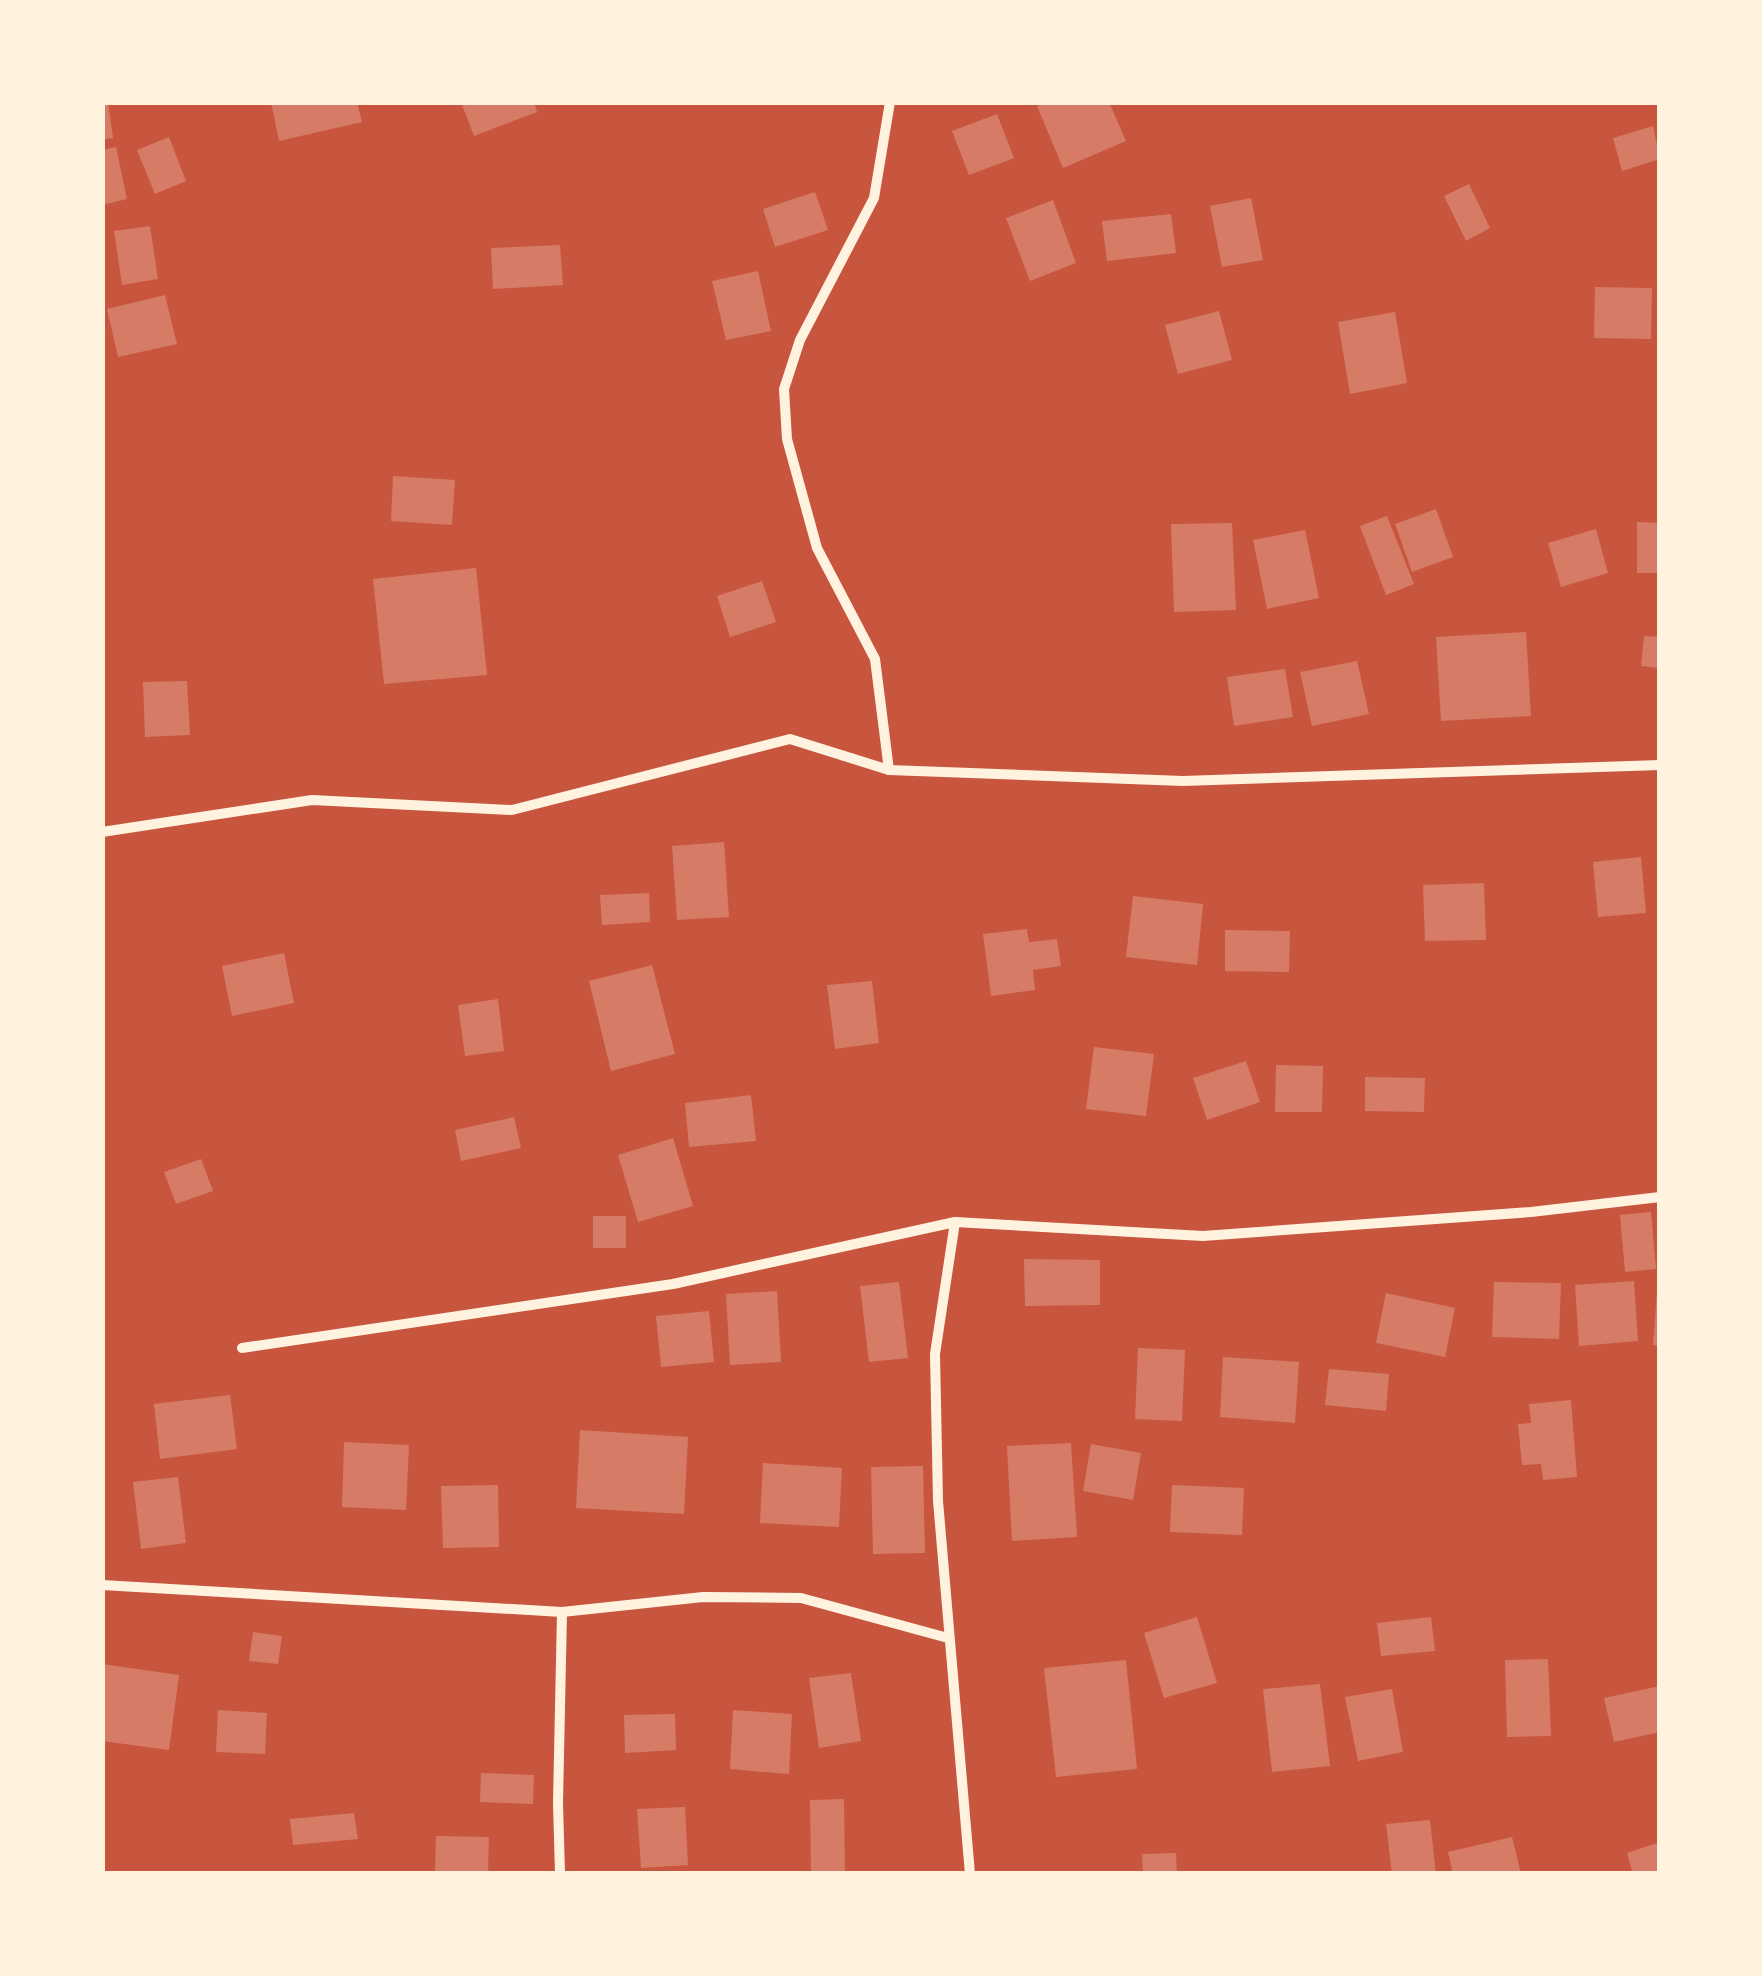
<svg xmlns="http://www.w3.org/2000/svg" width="1762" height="1976" viewBox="0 0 1762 1976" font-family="Karla,sans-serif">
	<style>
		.building { fill: #d67c66 }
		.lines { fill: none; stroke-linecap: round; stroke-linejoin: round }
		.minor { stroke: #fff3e0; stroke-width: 10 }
	</style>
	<rect width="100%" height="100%" fill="#c8553d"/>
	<g class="building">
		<path d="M102 102H108L113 138 102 140Z"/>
		<path d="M271 102H357L362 122 279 141Z"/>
		<path d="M461 102H534L537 112 474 136Z"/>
		<path d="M1046 102H1109L1126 141 1063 168 1037 106Z"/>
		<path d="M997 114 1014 158 969 175 952 131Z"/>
		<path d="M1653 126 1660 159 1622 171 1613 138Z"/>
		<path d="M169 137 186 181 155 194 137 150Z"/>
		<path d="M116 147 127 199 102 205V150Z"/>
		<path d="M1469 184 1490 228 1466 241 1444 196Z"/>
		<path d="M815 192 828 230 775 247 763 209Z"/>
		<path d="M1251 198 1263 260 1222 267 1210 206Z"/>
		<path d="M1053 200 1076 263 1030 281 1006 218Z"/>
		<path d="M1171 214 1176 253 1107 261 1102 221Z"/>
		<path d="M150 226 158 279 122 285 114 231Z"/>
		<path d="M560 245 563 285 493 289 491 248Z"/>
		<path d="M758 271 771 331 726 340 712 281Z"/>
		<path d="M1595 287 1652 288 1651 339 1594 338Z"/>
		<path d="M165 295 177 344 118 357 107 309Z"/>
		<path d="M1219 311 1232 360 1178 374 1165 325Z"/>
		<path d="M1395 312 1407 383 1350 394 1338 322Z"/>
		<path d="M393 476 455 480 452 525 391 521Z"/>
		<path d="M1436 509 1453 557 1412 572 1395 524Z"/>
		<path d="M1387 516 1414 584 1386 595 1360 526Z"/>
		<path d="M1637 522 1660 523V573H1637Z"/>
		<path d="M1232 523 1236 610 1174 612 1171 524Z"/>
		<path d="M1596 529 1608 573 1561 587 1548 543Z"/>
		<path d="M1305 530 1319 598 1267 609 1253 540Z"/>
		<path d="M476 568 487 675 384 684 373 579Z"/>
		<path d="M762 581 776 622 730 637 717 596Z"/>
		<path d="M1526 632 1531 716 1441 721 1436 637Z"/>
		<path d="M1644 636 1660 637V668L1641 666Z"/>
		<path d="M1357 661 1369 714 1312 726 1300 672Z"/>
		<path d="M1285 669 1293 717 1234 726 1227 677Z"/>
		<path d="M187 681 190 735 145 737 143 682Z"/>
		<path d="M724 842 729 917 677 920 672 846Z"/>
		<path d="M1641 857 1646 913 1598 917 1593 862Z"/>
		<path d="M1484 883 1486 940 1425 941 1423 885Z"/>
		<path d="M649 893 650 922 602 925 600 895Z"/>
		<path d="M1133 896 1203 904 1197 965 1126 957Z"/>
		<path d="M1027 929 1029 942 1057 939 1061 966 1033 970 1035 990 991 996 983 934Z"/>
		<path d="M1225 930 1290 931 1289 972 1225 971Z"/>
		<path d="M284 953 294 1003 232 1016 222 966Z"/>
		<path d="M652 965 675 1054 611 1071 589 981Z"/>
		<path d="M872 981 879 1043 835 1049 827 985Z"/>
		<path d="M498 999 504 1051 465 1056 458 1005Z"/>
		<path d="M1094 1047 1154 1054 1146 1116 1086 1109Z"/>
		<path d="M1246 1061 1260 1102 1207 1120 1193 1078Z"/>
		<path d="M1276 1065 1323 1066 1322 1112H1275Z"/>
		<path d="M1365 1077 1425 1078 1424 1112 1365 1111Z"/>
		<path d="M751 1095 756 1141 689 1147 685 1103Z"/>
		<path d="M514 1117 521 1148 461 1161 455 1130Z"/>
		<path d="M673 1138 693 1206 638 1222 618 1155Z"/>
		<path d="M201 1159 213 1191 176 1204 164 1172Z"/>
		<path d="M1651 1212 1656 1269 1625 1272 1620 1215Z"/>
		<rect x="593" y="1216" width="33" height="32"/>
		<path d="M1024 1259 1100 1260V1305L1025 1306Z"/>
		<path d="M1634 1281 1638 1341 1579 1346 1575 1285Z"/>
		<path d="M899 1282 908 1358 869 1362 860 1286Z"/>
		<path d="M1494 1282 1561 1283 1559 1339 1492 1337Z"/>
		<path d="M777 1291 781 1362 730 1365 726 1294Z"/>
		<path d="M1657 1291H1660V1346L1653 1345Z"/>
		<path d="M1386 1293 1455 1308 1445 1357 1376 1343Z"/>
		<path d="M709 1311 714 1362 661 1367 656 1316Z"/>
		<path d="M1138 1348 1185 1350 1182 1421 1135 1419Z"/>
		<path d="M1223 1357 1299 1362 1295 1423 1220 1417Z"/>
		<path d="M1329 1369 1389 1374 1386 1411 1325 1405Z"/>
		<path d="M230 1395 237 1449 160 1459 154 1404Z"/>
		<path d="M1571 1400 1577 1477 1543 1480 1541 1464 1522 1465 1518 1424 1531 1423 1529 1404Z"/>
		<path d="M580 1430 688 1437 684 1514 576 1508Z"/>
		<path d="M344 1442 409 1445 406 1510 342 1507Z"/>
		<path d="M1071 1443 1077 1537 1012 1541 1007 1446Z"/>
		<path d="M1091 1444 1141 1453 1133 1500 1083 1491Z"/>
		<path d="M763 1463 842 1468 839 1527 760 1523Z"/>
		<path d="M923 1466 925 1553 873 1554 871 1467Z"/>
		<path d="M178 1477 186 1543 141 1549 133 1482Z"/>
		<path d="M498 1485 499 1547 443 1548 441 1486Z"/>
		<path d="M1172 1485 1244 1488 1242 1535 1170 1532Z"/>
		<path d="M1197 1617 1217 1683 1164 1698 1144 1633Z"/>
		<path d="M1431 1617 1435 1651 1381 1656 1377 1623Z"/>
		<path d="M253 1632 282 1636 278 1664 249 1661Z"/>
		<path d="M1548 1659 1551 1736 1507 1737 1505 1660Z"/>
		<path d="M1126 1660 1137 1769 1056 1777 1044 1668Z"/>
		<path d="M102 1664 179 1675 169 1750 102 1741Z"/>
		<path d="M851 1673 861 1741 819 1748 809 1678Z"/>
		<path d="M1320 1684 1330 1766 1272 1772 1263 1689Z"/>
		<path d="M1660 1686V1732L1614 1742 1604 1698Z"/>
		<path d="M1392 1689 1403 1752 1358 1761 1345 1697Z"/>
		<path d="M218 1710 267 1713 265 1754 216 1752Z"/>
		<path d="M733 1710 792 1714 789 1774 730 1769Z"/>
		<path d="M675 1714 676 1750 625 1753 624 1715Z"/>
		<path d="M481 1773 534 1775 533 1804 480 1802Z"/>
		<path d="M844 1799 845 1874H811L810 1800Z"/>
		<path d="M685 1807 688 1865 641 1868 637 1809Z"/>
		<path d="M354 1813 358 1839 293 1845 290 1819Z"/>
		<path d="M1430 1820 1436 1874H1392L1386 1824Z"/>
		<path d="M436 1836 489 1837 488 1874H435Z"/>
		<path d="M1512 1837 1521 1874H1453L1448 1852Z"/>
		<path d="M1660 1842V1874H1633L1627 1853Z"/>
		<path d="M1176 1853 1177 1874H1143L1142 1854Z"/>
	</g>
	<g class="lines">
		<g class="minor">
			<path d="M889 770 875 659 817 548 787 439 784 389 800 340 874 198 890 102"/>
			<path d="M102 832 312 800 512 810 790 739 889 770 1183 781 1660 765"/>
			<path d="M955 1222 935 1354 938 1501 970 1874"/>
			<path d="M242 1348 673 1284 955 1222 1203 1236 1531 1212 1660 1197"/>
			<path d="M102 1585 562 1612 703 1597 801 1598 948 1638"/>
			<path d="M560 1874 558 1803 562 1612"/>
		</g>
	</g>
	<rect width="1762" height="1976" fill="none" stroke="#fff3e0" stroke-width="210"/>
</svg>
